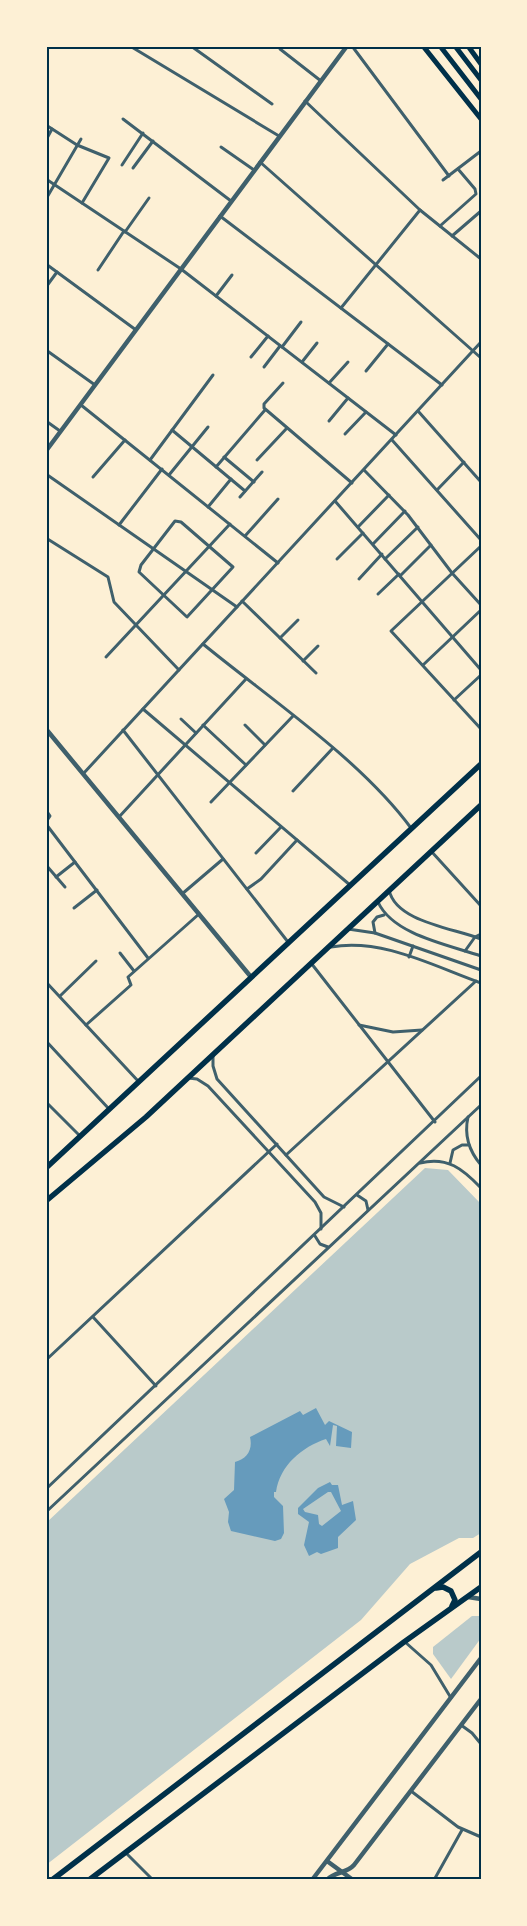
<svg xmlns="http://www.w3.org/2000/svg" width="527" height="1926" viewBox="0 0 527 1926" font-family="'Space Grotesk',sans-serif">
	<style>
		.green { fill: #b9caca }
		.water { fill: #669bbc; fill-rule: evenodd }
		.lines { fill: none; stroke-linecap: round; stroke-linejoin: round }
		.minor { stroke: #3f606c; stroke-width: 3 }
		.tertiary { stroke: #3f606c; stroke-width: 4.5 }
		.secondary { stroke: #003049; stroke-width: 5 }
		.primary { stroke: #003049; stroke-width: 5.5 }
		.neatline { fill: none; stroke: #003049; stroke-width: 2 }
	</style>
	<rect width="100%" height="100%" fill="#fdf0d5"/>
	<g class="green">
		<path d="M425 1168 448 1170 481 1204V1533L473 1538H459L410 1564 361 1620 46 1865V1523Z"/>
		<path d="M472 1616H481V1638L451 1679 433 1654V1647Z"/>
	</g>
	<g class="water">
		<path d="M316 1408 325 1425 329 1421 352 1432 351 1448 336 1446 337 1426 333 1425 330 1446 326 1439C302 1447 280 1465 276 1492H274V1497L283 1506 284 1533 281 1539 275 1541 231 1531 228 1522 229 1512 224 1499 234 1490 235 1462C247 1459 253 1450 250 1437L300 1411 303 1415Z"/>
		<path d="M330 1482 332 1485H338L342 1505 353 1501 356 1520 338 1537V1548L321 1554 317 1552 309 1556 304 1545 309 1522 298 1514V1508L318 1488ZM328 1492H331L341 1511 322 1526 319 1524 318 1515 305 1512 303 1509Z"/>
	</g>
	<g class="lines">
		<g class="minor">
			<path d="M130 46 279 136"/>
			<path d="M191 46 272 104"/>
			<path d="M352 46 449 176"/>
			<path d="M280 49 321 81"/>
			<path d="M305 101 420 210 481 259"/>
			<path d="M123 119 231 201"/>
			<path d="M46 125 77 145 109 158 82 203"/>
			<path d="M46 140 52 129"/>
			<path d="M221 147 254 170"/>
			<path d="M260 162 481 358"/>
			<path d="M122 165 143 133"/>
			<path d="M133 168 153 141"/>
			<path d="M46 179 181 269 396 435"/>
			<path d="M443 180 481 151"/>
			<path d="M46 199 81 139"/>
			<path d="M220 216 442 385"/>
			<path d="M440 226 476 194 475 189 458 169"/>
			<path d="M125 232 149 198"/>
			<path d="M452 236 481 211"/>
			<path d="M46 264 136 330"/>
			<path d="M98 270 124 231"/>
			<path d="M46 287 57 272"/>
			<path d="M216 296 232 275"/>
			<path d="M341 308 420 210"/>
			<path d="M282 347 301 322"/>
			<path d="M46 350 95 385"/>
			<path d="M251 357 268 336"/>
			<path d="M302 362 317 343"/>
			<path d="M264 367 280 346"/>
			<path d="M366 371 388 344"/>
			<path d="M283 383 264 404V408L352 483"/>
			<path d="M329 383 348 362"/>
			<path d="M81 405 278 563"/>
			<path d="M418 411 481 482"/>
			<path d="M46 421 60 431"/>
			<path d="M329 421 348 398"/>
			<path d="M172 430 245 491"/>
			<path d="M345 434 366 412"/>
			<path d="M392 440 481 540"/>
			<path d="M224 457 254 482"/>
			<path d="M150 460 213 375"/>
			<path d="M257 460 287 428"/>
			<path d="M216 467 265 410"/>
			<path d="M364 470 408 515 452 573 481 605"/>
			<path d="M46 474 237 607"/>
			<path d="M169 475 208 427"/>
			<path d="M93 477 125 440"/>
			<path d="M437 490 464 462"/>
			<path d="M240 497 262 472"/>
			<path d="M335 501 481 670"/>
			<path d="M208 507 231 479"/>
			<path d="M175 521 181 522 233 567 187 617 139 572 141 565Z"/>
			<path d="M119 525 162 469"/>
			<path d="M358 527 389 495"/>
			<path d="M245 536 278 499"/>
			<path d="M46 538 108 577 114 602 179 670"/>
			<path d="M373 544 405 511"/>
			<path d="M481 546 391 631 481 729"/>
			<path d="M337 559 363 533"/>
			<path d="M385 559 418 527"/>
			<path d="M400 576 431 545"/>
			<path d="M359 579 382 554"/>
			<path d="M378 594 399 574"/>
			<path d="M242 601 316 673"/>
			<path d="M280 638 298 620"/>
			<path d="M203 644C270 699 360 759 411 828"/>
			<path d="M106 657 230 524"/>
			<path d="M303 661 318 646"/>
			<path d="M423 665 481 610"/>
			<path d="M454 700 481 675"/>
			<path d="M143 709 350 885"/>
			<path d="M181 719 196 733"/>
			<path d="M203 725 246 765"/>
			<path d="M245 725 265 745"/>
			<path d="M123 730 288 942"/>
			<path d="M83 774 481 342"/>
			<path d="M293 791 333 748"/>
			<path d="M211 802 293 716"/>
			<path d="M46 810 50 816 46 822"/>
			<path d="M119 817 246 679"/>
			<path d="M46 824 148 958"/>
			<path d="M431 851 481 906"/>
			<path d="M256 853 281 827"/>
			<path d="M46 865 65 887"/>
			<path d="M56 877 75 862"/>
			<path d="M247 889 261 879 297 840"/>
			<path d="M389 890C396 922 453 928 481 939"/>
			<path d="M182 894 223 859"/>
			<path d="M378 902C393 935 449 945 481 956"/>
			<path d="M74 908 97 890"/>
			<path d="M348 929 375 933 481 970"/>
			<path d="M375 933 373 922 377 917 384 915"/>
			<path d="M331 947C383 938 433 966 481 983"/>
			<path d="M465 951 475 937 481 934"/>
			<path d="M120 953 134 971"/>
			<path d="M409 957 413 946"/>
			<path d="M311 963 435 1122"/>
			<path d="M46 982 139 1082"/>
			<path d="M60 996 96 961"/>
			<path d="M86 1025 131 985 128 977 199 914"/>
			<path d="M359 1025 393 1032 422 1030"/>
			<path d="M46 1041 109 1109"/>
			<path d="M213 1055V1066L217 1079 324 1197 344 1207"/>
			<path d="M188 1078 197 1079 208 1086 315 1202 321 1213V1229"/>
			<path d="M46 1102 80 1136"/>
			<path d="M468 1117C464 1135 469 1151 481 1165"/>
			<path d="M286 1155 476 981"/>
			<path d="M420 1163C447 1156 463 1169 481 1188"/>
			<path d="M450 1163 453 1150 462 1145H469"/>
			<path d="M357 1195 366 1201 368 1210"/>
			<path d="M315 1236 320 1244 328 1247"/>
			<path d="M93 1317 156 1386"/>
			<path d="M46 1360 277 1144"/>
			<path d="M46 1489 481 1076"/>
			<path d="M46 1512 481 1105"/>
			<path d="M405 1642 431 1665 451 1698"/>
			<path d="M461 1725 472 1733 481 1744"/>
			<path d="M411 1791 458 1827 481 1837"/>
			<path d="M126 1853 153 1880"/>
			<path d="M434 1880 462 1830"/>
		</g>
		<g class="tertiary">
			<path d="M46 451 347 46"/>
			<path d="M46 729 251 977"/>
			<path d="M468 1597 481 1599"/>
			<path d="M327 1861 353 1880"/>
			<path d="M312 1880 481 1658"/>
			<path d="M327 1880C335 1871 346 1874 354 1865L481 1699"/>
		</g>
		<g class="secondary">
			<path d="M423 46 481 119"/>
			<path d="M440 46 481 99"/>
			<path d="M455 46 481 80"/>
			<path d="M468 46 481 64"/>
		</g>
		<g class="primary">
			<path d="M46 1168 481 764"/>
			<path d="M46 1201 146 1117 481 805"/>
			<path d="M436 1588 443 1587 451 1591 455 1600 452 1606"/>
			<path d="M52 1880 481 1552"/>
			<path d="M89 1880 404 1642 481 1587"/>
		</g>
	</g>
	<rect width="527" height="1926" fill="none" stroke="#fdf0d5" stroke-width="95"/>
	<rect x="48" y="48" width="432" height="1830" class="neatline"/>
</svg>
